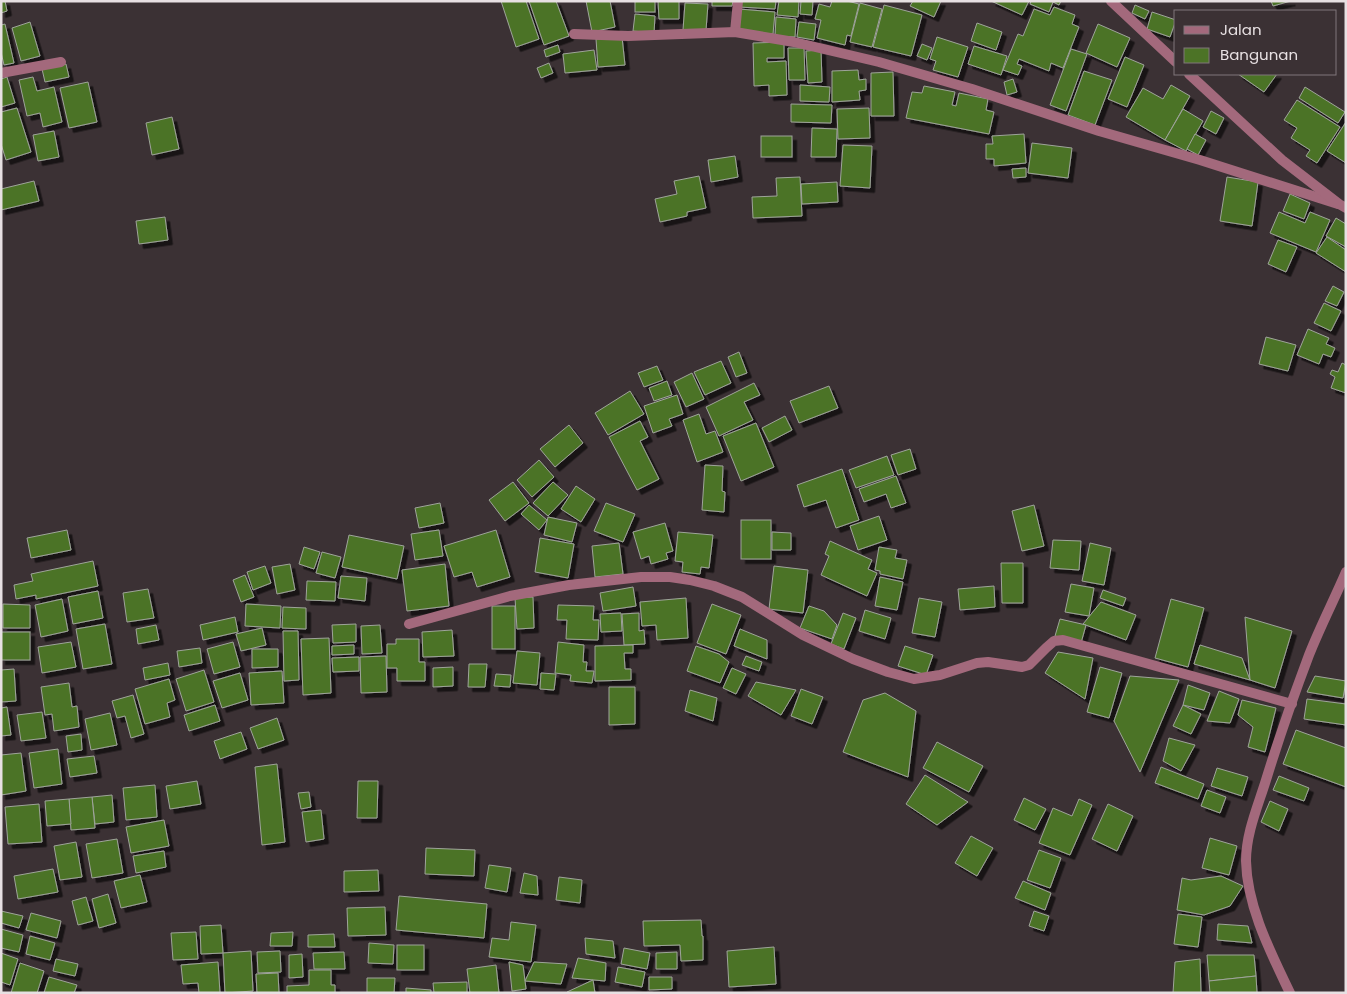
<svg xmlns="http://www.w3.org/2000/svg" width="1347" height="994" viewBox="0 0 1347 994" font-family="Poppins,sans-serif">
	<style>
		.building { fill: #4c7326; stroke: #9ea49a; filter: url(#shadow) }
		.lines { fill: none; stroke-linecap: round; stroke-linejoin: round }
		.minor { stroke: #a3697c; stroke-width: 10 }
		.tertiary { stroke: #a3697c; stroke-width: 10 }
	</style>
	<defs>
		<filter id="shadow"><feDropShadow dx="4.5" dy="4.5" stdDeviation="0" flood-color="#0009"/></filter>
	</defs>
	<rect width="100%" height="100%" fill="#3b3134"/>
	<g class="building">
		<path d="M1 1H5L7 11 1 13Z"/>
		<path d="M501 1H526L539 39 516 47Z"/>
		<path d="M529 1H556L569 36 544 45Z"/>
		<path d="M586 1H610L615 27 592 32Z"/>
		<rect x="635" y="1" width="20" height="11"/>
		<path d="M658 1H679V19H659Z"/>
		<path d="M712 1H733L732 6H712Z"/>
		<path d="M739 1H776L775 9 739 7Z"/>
		<path d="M779 1H799L798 17 777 15Z"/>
		<path d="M801 1H813L812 15 800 14Z"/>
		<path d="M832 1H847L859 4 851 36 847 35 845 45 817 38 821 20 815 19 819 4 830 7Z"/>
		<path d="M913 1H941L934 17 910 6Z"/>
		<path d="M991 1H1029L1022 15Z"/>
		<path d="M1031 1H1061L1059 5 1053 2 1049 12 1030 4Z"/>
		<path d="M1271 1H1291L1273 6Z"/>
		<path d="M685 3 708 4 706 30H683Z"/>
		<path d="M860 3 882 9 872 47 850 42Z"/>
		<path d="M884 5 922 15 911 56 873 47Z"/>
		<path d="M1135 5 1149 11 1145 19 1132 13Z"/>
		<path d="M1054 7 1075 15 1072 24 1079 27 1063 68 1051 63 1049 71 1019 59 1017 64 1022 66 1018 75 1003 70 1018 34 1023 36 1034 9 1050 15Z"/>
		<path d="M739 9 775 12 773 34 738 31Z"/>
		<path d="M1152 12 1176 20 1170 37 1147 29Z"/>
		<path d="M635 14 655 16 654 33 633 31Z"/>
		<path d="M776 17 796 19 795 37 775 36Z"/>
		<path d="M30 22 40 56 21 61 12 28Z"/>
		<path d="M799 22 816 24 814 40 797 37Z"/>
		<path d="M977 23 1002 32 996 50 971 41Z"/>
		<path d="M5 24 14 63 4 65 1 52V25Z"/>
		<path d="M1098 24 1130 38 1117 67 1086 53Z"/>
		<path d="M622 37 625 65 598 67 596 39Z"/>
		<path d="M937 37 968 47 958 77 933 70 936 61 930 59Z"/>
		<path d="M784 42V58H767V62L786 61 787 95 769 96V85L754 86 753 43Z"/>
		<path d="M922 44 932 48 927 60 917 56Z"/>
		<path d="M558 45 560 52 546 57 544 50Z"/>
		<path d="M974 46 1007 56 1001 75 968 64Z"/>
		<path d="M788 48H804L805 80H789Z"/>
		<path d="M1071 49 1087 54 1066 111 1050 105Z"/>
		<path d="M594 50 597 70 565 73 563 54Z"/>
		<path d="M821 50 822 82 808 83 806 51Z"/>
		<path d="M1125 57 1144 65 1127 107 1108 99Z"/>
		<path d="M549 63 553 73 541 78 537 68Z"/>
		<path d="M66 64 69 77 45 82 42 69Z"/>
		<path d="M858 70 859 80 866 79V90L859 91 860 100 832 102V71Z"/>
		<path d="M1084 71 1112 80 1095 125 1068 115Z"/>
		<path d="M893 72 894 116H871V73Z"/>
		<path d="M1238 74H1277L1264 92Z"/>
		<path d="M7 77 15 103 1 107V79Z"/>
		<path d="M33 77 37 91 54 87 62 122 43 127 40 113 27 116 19 80Z"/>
		<path d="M1013 79 1017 92 1007 95 1004 82Z"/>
		<path d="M88 82 97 122 69 128 60 88Z"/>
		<path d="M800 85 830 87 829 102 800 101Z"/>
		<path d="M1171 85 1190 96 1165 140 1126 117 1143 88 1163 99Z"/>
		<path d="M924 86 955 92 952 105 956 106 959 93 988 99 986 110 994 112 989 134 906 118 912 92 922 93Z"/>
		<path d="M1305 87 1345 112 1338 123 1299 98Z"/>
		<path d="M1297 100 1340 127 1317 163 1306 156 1310 150 1291 138 1297 128 1284 120Z"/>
		<path d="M791 104 832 105 831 123 791 122Z"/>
		<path d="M17 108 31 152 6 160 1 144V112Z"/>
		<path d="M869 108 870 138 838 139 837 109Z"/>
		<path d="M1183 109 1203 121 1186 151 1165 140Z"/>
		<path d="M1211 111 1224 118 1216 134 1203 127Z"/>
		<path d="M172 117 179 149 152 155 146 123Z"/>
		<path d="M1346 122V163L1327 151Z"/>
		<path d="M812 128 837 129 836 157H811Z"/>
		<path d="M54 131 59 157 38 161 33 135Z"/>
		<path d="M1024 134 1026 163 994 166V159H986V144H993L992 136Z"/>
		<path d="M1195 134 1206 140 1198 155 1187 149Z"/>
		<rect x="761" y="136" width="31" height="21"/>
		<path d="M1032 143 1072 148 1068 178 1028 173Z"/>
		<path d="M843 145 872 146 870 188 840 186Z"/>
		<path d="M735 156 738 177 711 182 708 160Z"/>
		<path d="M1026 168V177L1013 178 1012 169Z"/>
		<path d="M699 176 706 208 687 212V216L660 222 655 199 677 194 674 181Z"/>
		<path d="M800 177 802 216 753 218 752 197 777 196 776 178Z"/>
		<path d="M1227 177 1258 182 1252 226 1220 221Z"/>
		<path d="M34 181 39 201 1 210V189Z"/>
		<path d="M837 182 838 202 802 204 801 184Z"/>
		<path d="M1290 194 1310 203 1304 219 1283 211Z"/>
		<path d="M1279 212 1305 223 1310 212 1330 220 1316 252 1270 233Z"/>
		<path d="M165 217 168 240 139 244 136 221Z"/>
		<path d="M1336 218 1346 224V247L1326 236Z"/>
		<path d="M1327 237 1346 250V272L1316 253Z"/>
		<path d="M1278 240 1297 247 1286 272 1268 264Z"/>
		<path d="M1333 286 1344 292 1337 306 1325 301Z"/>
		<path d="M1324 303 1341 311 1331 331 1314 323Z"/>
		<path d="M1308 329 1329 338 1326 344 1335 348 1331 357 1323 354 1319 364 1297 355Z"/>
		<path d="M1266 337 1296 345 1288 371 1259 364Z"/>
		<path d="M739 352 747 373 736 377 728 357Z"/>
		<path d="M721 361 731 383 705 395 694 372Z"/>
		<path d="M1342 363 1346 365V393L1331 388 1335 377 1330 374 1332 370 1338 372Z"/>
		<path d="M657 366 663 380 644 387 638 373Z"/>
		<path d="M692 373 704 399 686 407 674 382Z"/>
		<path d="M667 381 672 395 654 401 649 388Z"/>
		<path d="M754 383 760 395 744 402 753 420 719 436 706 407Z"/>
		<path d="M829 386 838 408 799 423 790 401Z"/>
		<path d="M630 391 644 414 608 435 595 413Z"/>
		<path d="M677 395 683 414 669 419 672 426 653 433 644 406Z"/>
		<path d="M699 414 706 434 715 431 723 452 697 462 683 420Z"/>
		<path d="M785 416 792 430 769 442 762 428Z"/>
		<path d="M640 421 648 437 640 441 659 479 637 490 609 437Z"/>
		<path d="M756 423 774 467 741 481 723 436Z"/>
		<path d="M569 425 583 443 555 467 540 449Z"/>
		<path d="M910 449 916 469 898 475 891 455Z"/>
		<path d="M887 456 894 475 856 488 849 470Z"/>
		<path d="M539 460 554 477 532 497 517 480Z"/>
		<path d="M705 465 723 466 722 491 725 492 724 512 702 510Z"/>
		<path d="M842 469 859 520 836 528 826 500 804 507 797 485Z"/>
		<path d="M896 476 906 503 891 508 886 494 864 502 859 489Z"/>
		<path d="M513 482 529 503 505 521 489 500Z"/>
		<path d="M553 482 568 495 548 516 533 503Z"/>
		<path d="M576 486 595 499 581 522 561 509Z"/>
		<path d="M440 503 444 523 419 528 415 508Z"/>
		<path d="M606 503 635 514 623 542 594 531Z"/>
		<path d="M529 505 547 520 539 530 521 514Z"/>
		<path d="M1034 505 1044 546 1022 551 1012 511Z"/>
		<path d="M879 516 887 540 858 550 850 526Z"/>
		<path d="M548 517 577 523 572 542 544 535Z"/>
		<rect x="741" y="520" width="30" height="39"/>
		<path d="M665 523 673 551 666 553 668 559 651 564 649 556 641 559 633 532Z"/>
		<path d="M67 530 71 550 31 558 27 538Z"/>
		<path d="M439 530 443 556 415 560 411 534Z"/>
		<path d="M496 530 510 577 477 587 472 572 454 577 444 546Z"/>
		<path d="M678 532 713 535 709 568 701 567 700 574 682 572 683 562 675 561Z"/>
		<path d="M772 532 791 533V550H772Z"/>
		<path d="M349 535 404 546 397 579 342 567Z"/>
		<path d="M540 538 574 544 568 578 535 572Z"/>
		<path d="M1053 540 1081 541 1079 570 1050 568Z"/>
		<path d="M830 541 872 560 868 569 877 573 867 596 821 575 829 556 825 554Z"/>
		<path d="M619 543 623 574 595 577 592 546Z"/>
		<path d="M1090 543 1111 548 1104 585 1082 581Z"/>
		<path d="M304 547 320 552 314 569 299 564Z"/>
		<path d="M879 547 897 550 895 558 907 560 903 579 880 574V571L875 570Z"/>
		<path d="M322 552 341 557 335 578 316 573Z"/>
		<path d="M93 561 98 586 36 599V595L16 599 14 585 33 581 31 574Z"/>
		<path d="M1001 563H1023V603H1002Z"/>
		<path d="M290 564 295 590 277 594 272 567Z"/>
		<path d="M445 564 449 606 407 611 402 570Z"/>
		<path d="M265 566 271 583 253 590 247 572Z"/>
		<path d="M774 566 808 570 803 613 769 609Z"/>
		<path d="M245 575 254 597 241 602 233 580Z"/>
		<path d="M341 576 367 578 365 601 338 598Z"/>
		<path d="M880 577 903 582 897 610 875 606Z"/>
		<path d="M307 581 336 582 335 601 306 600Z"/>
		<path d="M1071 584 1094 588 1089 616 1065 612Z"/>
		<path d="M994 586 995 607 960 610 958 589Z"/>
		<path d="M633 587 636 606 603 611 600 593Z"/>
		<path d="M148 589 154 618 127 622 123 593Z"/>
		<path d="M1103 590 1126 598 1123 606 1100 598Z"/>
		<path d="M98 591 103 618 73 624 68 597Z"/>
		<path d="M533 597 534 628 517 629 515 598Z"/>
		<path d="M686 598 688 638 657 640 656 625 642 626 640 602Z"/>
		<path d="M919 598 942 602 935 637 912 633Z"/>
		<path d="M62 599 68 631 41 637 35 605Z"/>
		<path d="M1171 599 1204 608 1188 667 1155 658Z"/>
		<path d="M1101 602 1136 615 1126 640 1083 624Z"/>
		<path d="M3 604 30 605V628H3Z"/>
		<path d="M246 604 281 606 280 628 245 626Z"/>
		<path d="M712 604 741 615 726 654 697 643Z"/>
		<path d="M558 605 594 606 593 620H599L598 640 566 639 567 620H557Z"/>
		<rect x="492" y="606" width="23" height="43"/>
		<path d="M809 606 824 611 837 625 832 639 800 628Z"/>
		<path d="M283 607 306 608V629L282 628Z"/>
		<path d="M865 610 891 618 885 639 859 631Z"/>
		<path d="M621 613 622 631 601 632 600 614Z"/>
		<path d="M639 613V631L644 630 645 644 624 645 622 614Z"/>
		<path d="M843 613 856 618 844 649 831 644Z"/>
		<path d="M235 617 238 632 203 640 200 625Z"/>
		<path d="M1245 617 1292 631 1275 688 1250 680Z"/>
		<path d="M1060 619 1086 625 1081 643 1055 636Z"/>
		<path d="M105 624 112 664 83 669 76 629Z"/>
		<path d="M356 624V642L333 643 332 625Z"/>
		<path d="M156 625 159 640 138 644 136 629Z"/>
		<path d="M380 625 382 653 362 654 361 626Z"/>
		<path d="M262 628 266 645 241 651 236 634Z"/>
		<path d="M740 629 767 640V659L734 646Z"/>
		<path d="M452 630 454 656 423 657 422 632Z"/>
		<path d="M283 631H298L299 680 284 681Z"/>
		<rect x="1" y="632" width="29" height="28"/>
		<path d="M329 638 331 693 303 695 301 639Z"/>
		<path d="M396 639H419V662H425V681H397V668H387V644H396Z"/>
		<path d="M71 642 76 667 42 673 38 647Z"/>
		<path d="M233 642 240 667 214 674 207 649Z"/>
		<path d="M558 642 584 645 583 662H587L586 671H594L592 683 570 681 571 675 555 673Z"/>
		<path d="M354 645V654L332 655V646Z"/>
		<path d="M633 645V653H624L625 669H631V680L595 681V646Z"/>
		<path d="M1200 645 1242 658 1250 680 1194 664Z"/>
		<path d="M696 646 719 654 729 662 720 683 687 671Z"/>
		<path d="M905 646 933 655 926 675 898 666Z"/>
		<path d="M200 648 202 663 179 667 177 651Z"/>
		<path d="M252 649H278V667L252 668Z"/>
		<path d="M517 651 540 653 537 685 513 683Z"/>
		<path d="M1058 652 1093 658 1085 699 1045 673Z"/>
		<path d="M386 656 387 692 361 693 360 657Z"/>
		<path d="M746 656 762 662 759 671 742 665Z"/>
		<path d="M359 657V671L333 672 332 658Z"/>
		<path d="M168 663 170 675 145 680 143 668Z"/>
		<path d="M469 664H487L485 687H468Z"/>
		<path d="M453 667V686L433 687V668Z"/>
		<path d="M1100 667 1122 673 1109 718 1087 712Z"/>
		<path d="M732 668 746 674 736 694 723 688Z"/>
		<path d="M14 669 16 701 1 702V670Z"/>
		<path d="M204 670 214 702 186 711 176 679Z"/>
		<path d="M282 671 284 703 251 705 249 673Z"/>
		<path d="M240 673 248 700 222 708 213 681Z"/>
		<path d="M541 673 556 674 554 690 540 689Z"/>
		<path d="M496 674 511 675 510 687 494 686Z"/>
		<path d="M1130 676 1179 680 1140 772 1114 721Z"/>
		<path d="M1315 676 1346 681 1343 698 1307 692Z"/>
		<path d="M169 679 175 700 167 703 170 717 145 724 135 689Z"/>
		<path d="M756 682 796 690 781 715 748 696Z"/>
		<path d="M69 683 72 707 77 706 79 727 54 731 52 714 45 715 41 687Z"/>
		<path d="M1188 685 1210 693 1204 710 1183 705Z"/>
		<path d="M609 687H635V724L609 725Z"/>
		<path d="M801 689 823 697 812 724 791 716Z"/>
		<path d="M690 690 717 698 713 721 685 711Z"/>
		<path d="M1219 691 1239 699 1230 723 1207 721Z"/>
		<path d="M885 693 916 711 908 777 843 752 863 700Z"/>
		<path d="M133 695 144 734 131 738 125 716 117 718 112 701Z"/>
		<path d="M1307 699 1346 704V725L1304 719Z"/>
		<path d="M1242 700 1276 708 1265 752 1248 747 1253 727 1238 715Z"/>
		<path d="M215 705 220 721 189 731 184 715Z"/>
		<path d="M1183 705 1201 714 1191 734 1173 726Z"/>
		<path d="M7 707 11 735 1 736V708Z"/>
		<path d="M42 712 46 738 21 741 17 715Z"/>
		<path d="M110 713 117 745 91 750 85 719Z"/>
		<path d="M277 718 284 740 258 749 250 728Z"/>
		<path d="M1296 730 1346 748V787L1283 764Z"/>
		<path d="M241 732 247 749 220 759 214 741Z"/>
		<path d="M81 734 82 750 68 752 66 736Z"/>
		<path d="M1169 738 1195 745 1181 771 1163 761Z"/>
		<path d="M937 742 983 766 969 792 923 768Z"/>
		<path d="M58 749 62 784 34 788 29 753Z"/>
		<path d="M21 753 26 791 1 795V755Z"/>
		<path d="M94 756 97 773 70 777 67 759Z"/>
		<path d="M277 764 285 842 262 845 255 767Z"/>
		<path d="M1161 767 1204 784 1198 799 1155 783Z"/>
		<path d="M1217 768 1248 777 1242 796 1211 786Z"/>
		<path d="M925 775 968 802 937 825 906 804Z"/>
		<path d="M1279 776 1309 788 1304 801 1273 790Z"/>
		<path d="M197 781 201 804 170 809 166 786Z"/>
		<path d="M358 781H378L377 818H357Z"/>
		<path d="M155 785 157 817 126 820 123 788Z"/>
		<path d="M1207 790 1226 797 1220 813 1201 806Z"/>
		<path d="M309 792 311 807 301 809 298 793Z"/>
		<path d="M112 795 114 822 95 824 92 797Z"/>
		<path d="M92 797 95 828 71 830 69 799Z"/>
		<path d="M1024 798 1046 809 1035 830 1014 820Z"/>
		<path d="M69 799 71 824 47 826 45 801Z"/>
		<path d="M1079 799 1092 805 1070 855 1039 843 1053 808 1072 816Z"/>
		<path d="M1270 801 1288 809 1279 831 1261 822Z"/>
		<path d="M39 804 42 842 8 844 5 807Z"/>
		<path d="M1108 804 1133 816 1117 851 1092 839Z"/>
		<path d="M321 810 324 839 306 842 302 812Z"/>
		<path d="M164 820 169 846 131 853 126 827Z"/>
		<path d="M971 836 993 848 977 876 955 863Z"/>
		<path d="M1210 838 1237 846 1229 875 1202 868Z"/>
		<path d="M117 839 123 873 92 878 86 844Z"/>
		<path d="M76 842 82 877 60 880 54 846Z"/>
		<path d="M426 848 475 850 474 876 425 874Z"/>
		<path d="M1039 850 1061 858 1050 888 1027 880Z"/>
		<path d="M164 851 166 867 136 873 133 856Z"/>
		<path d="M489 865 511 868 507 892 485 888Z"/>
		<path d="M53 869 58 892 18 899 14 876Z"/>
		<path d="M378 870 379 891 344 892V871Z"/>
		<path d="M524 873 537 876 538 895 520 893Z"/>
		<path d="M140 875 147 902 121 908 114 881Z"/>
		<path d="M1221 876 1243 886 1230 906 1204 915 1177 910 1182 878 1191 880Z"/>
		<path d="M559 877 582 880 580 903 556 900Z"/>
		<path d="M1023 881 1051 893 1045 910 1015 898Z"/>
		<path d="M108 894 116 923 99 928 92 899Z"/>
		<path d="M399 896 487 904 484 938 396 930Z"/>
		<path d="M86 897 93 921 78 925 72 901Z"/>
		<path d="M385 907 386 935 348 936 347 908Z"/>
		<path d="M1 911 23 916 19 928 1 923Z"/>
		<path d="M1034 911 1049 916 1044 931 1029 926Z"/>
		<path d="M31 913 61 921 57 938 26 930Z"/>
		<path d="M1178 914 1202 917 1198 947 1174 944Z"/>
		<path d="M701 920 702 936H703V960L681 961 680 945 644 946 643 921Z"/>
		<path d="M511 922 536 925 531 962 489 957 492 938 509 940Z"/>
		<path d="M1218 924 1248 926 1252 943 1217 940Z"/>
		<path d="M221 925 223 953 201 954 200 926Z"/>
		<path d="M1 929 23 935 19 952 1 948Z"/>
		<path d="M196 932 198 959 173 960 171 933Z"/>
		<path d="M293 932 292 946H270L271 933Z"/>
		<path d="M334 934 335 947H308V935Z"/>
		<path d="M30 936 55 943 50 960 26 954Z"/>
		<path d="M585 938 613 941 615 958 586 954Z"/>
		<path d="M369 943 394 945 393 964 368 963Z"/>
		<rect x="397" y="945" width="27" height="25"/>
		<path d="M774 947 776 984 729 987 727 951Z"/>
		<path d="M624 948 650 953 647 969 621 964Z"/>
		<path d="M251 951 253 991 225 993 223 953Z"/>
		<path d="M280 951 281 972 258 973 257 952Z"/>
		<path d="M344 952 345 969H314L313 953Z"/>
		<path d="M677 952V969H656V953Z"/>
		<path d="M1 953 18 959 10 985 1 982Z"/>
		<path d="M302 954 303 977 289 978V955Z"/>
		<path d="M1207 955H1254L1256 976 1209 981Z"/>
		<path d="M578 958 606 963 605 981 572 978Z"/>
		<path d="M56 959 78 964 75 976 53 971Z"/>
		<path d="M1200 959 1201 993H1173L1175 962Z"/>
		<path d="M218 962 220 993H199L198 983 183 984 181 965Z"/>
		<path d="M509 962 523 965 526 989 512 991Z"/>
		<path d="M534 962 567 964 561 984 525 981Z"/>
		<path d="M20 963 44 971 37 993H11Z"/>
		<path d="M496 965 499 993H470L467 969Z"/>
		<path d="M618 967 645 972 642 987 615 982Z"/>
		<path d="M309 970H331V985H335V993H287V986L309 985Z"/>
		<path d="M278 973 279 993H257L256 974Z"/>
		<path d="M1256 976 1257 993H1210L1209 981Z"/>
		<path d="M49 977 77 985 74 993H44Z"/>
		<path d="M649 977H672V989L649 990Z"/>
		<path d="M367 978H395L394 993H367Z"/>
		<path d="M593 980 595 993H567V992Z"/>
		<path d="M467 982V993H434L433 983Z"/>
		<path d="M406 988 431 990V993H406Z"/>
	</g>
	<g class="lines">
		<g class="minor">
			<path d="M735 32 738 1"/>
			<path d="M574 34 628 36 735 32 794 42 879 62 972 89 1099 131 1200 160 1338 204"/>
			<path d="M1 73 61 62"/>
			<path d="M409 624 510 596 569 585 641 577H670L690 580 714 586 742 597 803 635 853 659 888 672 914 679 940 675 977 663 988 662 1022 667 1029 665 1046 648 1054 641 1063 640 1292 704"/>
			<path d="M1290 993C1271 953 1247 907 1246 861 1246 833 1258 806 1266 780 1279 738 1293 697 1309 655 1320 627 1334 600 1346 572"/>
		</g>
		<g class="tertiary">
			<path d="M1111 1 1176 62"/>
			<path d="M1189 74 1282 160 1339 204 1346 208"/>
		</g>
	</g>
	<rect width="1347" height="994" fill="none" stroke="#e7e0e2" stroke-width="5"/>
	<rect x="1174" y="10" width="162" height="65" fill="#3b3134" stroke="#80777a"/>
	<rect x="1184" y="26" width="25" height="8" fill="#a3697c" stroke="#80777a"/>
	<text x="1220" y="35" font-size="15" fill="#e7e0e2">Jalan</text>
	<rect x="1184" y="48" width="25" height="15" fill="#4c7326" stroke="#80777a"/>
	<text x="1220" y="60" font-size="15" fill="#e7e0e2">Bangunan</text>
</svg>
